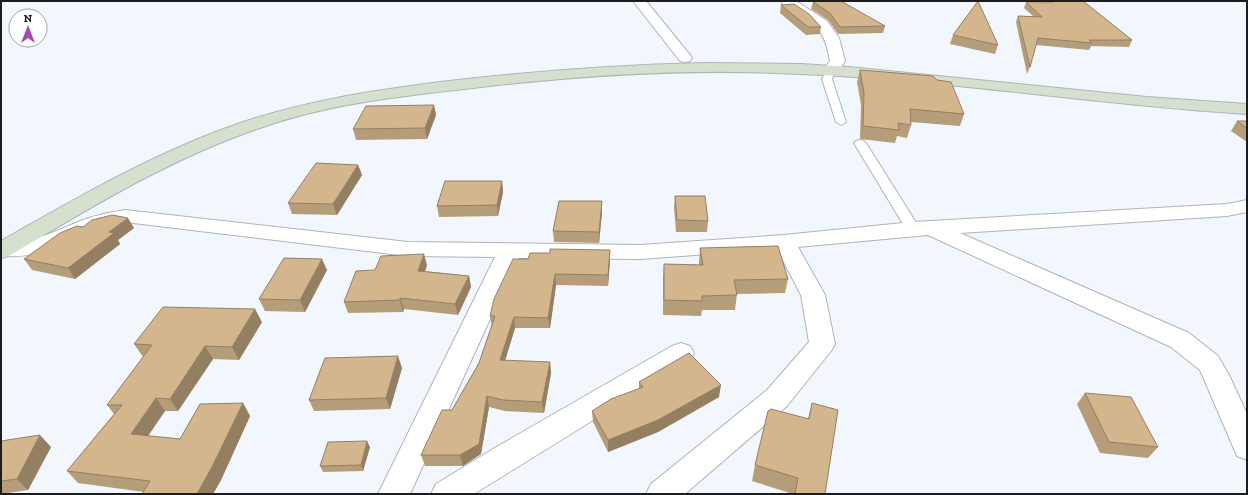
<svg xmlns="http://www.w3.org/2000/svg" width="1248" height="495" viewBox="0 0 1248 495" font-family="'Zilla Slab',serif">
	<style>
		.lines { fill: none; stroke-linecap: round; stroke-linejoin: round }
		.service-casing { stroke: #afb4ba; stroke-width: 2 }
		.minor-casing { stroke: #afb4ba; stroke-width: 2 }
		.secondary-casing { stroke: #afb4ba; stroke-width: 2 }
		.service { fill: #fff; fill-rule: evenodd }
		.minor { fill: #fff; fill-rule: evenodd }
		.secondary { fill: #d5e0ce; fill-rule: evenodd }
		.wall { fill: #b59d7a }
		.shaded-wall { fill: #947f63 }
		.building { fill: #d3b68e; stroke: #947f63 }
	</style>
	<rect width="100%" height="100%" fill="#f2f7fe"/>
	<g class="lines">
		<defs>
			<g id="service">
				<path d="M830 68 835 71 832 79 846 122 841 125 836 122 822 79 827 69Z"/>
				<path d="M860 140 864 141 866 143 920 229 918 232 913 233 908 232 906 229 854 143 856 141Z"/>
			</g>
			<g id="minor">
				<path d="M633 1H646L690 55 692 58 690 61 685 62 680 61Z"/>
				<path d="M781 1H796L827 21 839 38 845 61C840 69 836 77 825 74L822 71 830 61C824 25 812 21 783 4Z"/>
				<path d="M1247 200V212L1227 216 960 233 1189 333 1218 356 1230 377 1247 414V460L1237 456 1200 370 1171 347 928 235 798 247 825 295 835 344 831 351 787 406 685 494H646L651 484 767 390 809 342 801 295 777 249 640 259 518 258 410 494H378L495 257 408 256 125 222C83 228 45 263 1 255V241C30 246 57 230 83 220 97 215 111 212 125 210L408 242 640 245 784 235 913 222 1227 204Z"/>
				<path d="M681 343 690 346 694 353 690 360 474 494H431L436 484 493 449 672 346Z"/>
			</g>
			<path id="secondary" d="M704 63 801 64 849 67 1147 97 1247 104V114C1098 105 949 80 800 74 691 68 582 75 473 88 404 96 332 103 266 126 174 156 92 207 9 256L1 258V241C75 199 149 156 229 127 300 101 375 90 449 81 534 71 619 65 704 63Z"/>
		</defs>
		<use href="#service" class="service-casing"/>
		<use href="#minor" class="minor-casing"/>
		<use href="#secondary" class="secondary-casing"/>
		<use href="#service" class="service"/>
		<use href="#minor" class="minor"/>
		<use href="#secondary" class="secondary"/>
	</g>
	<g class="wall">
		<path d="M1049 1H1083L1132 40 1129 47 1091 46 1089 50 1036 45 1030 67 1027 74 1016 22 1018 16H1033L1024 8 1026 2H1049Z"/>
		<path d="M813 2 885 26 883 33 838 34 828 20 811 9Z"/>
		<path d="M781 5 821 27 820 34 806 35 780 13Z"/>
		<path d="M953 35 998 45 995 54 950 44Z"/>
		<path d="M860 70 964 114 960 126 911 122V125L907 138 897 136 895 143 860 139 861 105 857 82Z"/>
		<path d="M434 105 436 115 427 139 356 140 353 129Z"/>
		<path d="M1237 121H1247V142L1231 131Z"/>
		<path d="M358 165 362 175 337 215 292 214 288 203Z"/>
		<path d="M502 181 503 192 498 216 439 217 437 206Z"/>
		<path d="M675 196 708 221 707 232H676L674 207Z"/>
		<path d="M602 201V212L599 243 554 242 553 231Z"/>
		<path d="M83 227 134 228 118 240 120 244 75 279 32 270 24 259Z"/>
		<path d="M700 248 788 279 785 293 737 294 735 310H702L701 316 663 315V278L664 264 699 265V262Z"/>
		<path d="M610 250V260L608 286 556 285 550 328H515L505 360 550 362 551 373 544 413 505 411 489 407 481 454 463 466H425L421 455 452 410 479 363 492 327 490 316 528 259 550 253Z"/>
		<path d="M427 265 425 271 469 276 471 287 458 315 404 309 403 312 348 313 344 302 375 270Z"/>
		<path d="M327 270 305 312 265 311 259 299Z"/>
		<path d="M262 322 239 360 213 359 178 411H165L148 436 180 439 243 403 250 416 221 480 213 494H142L144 492 78 483 67 471 114 414 107 405 143 357 134 344Z"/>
		<path d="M402 368 390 409 314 411 309 400Z"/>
		<path d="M639 382 719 397 658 432 608 452 593 422 592 411 639 389Z"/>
		<path d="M1085 393 1158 447 1148 458 1100 453 1077 404Z"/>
		<path d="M812 403 825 494H793L752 481 755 465 808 419Z"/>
		<path d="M1 441 51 447 28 490 1 494Z"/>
		<path d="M370 447 363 471 323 472 320 466Z"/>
	</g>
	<g class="shaded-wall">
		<path d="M434 105 436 115 427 139 425 128Z"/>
		<path d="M358 165 362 175 337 215 333 204Z"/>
		<path d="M502 181 503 192 498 216 497 205Z"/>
		<path d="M602 201V212L599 243V232Z"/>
		<path d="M128 218 134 228 118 240 120 244 75 279 68 268 109 232Z"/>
		<path d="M610 250V260L608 286V275Z"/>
		<path d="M424 254 427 265 421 282 418 271Z"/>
		<path d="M322 259 327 270 305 312 300 300Z"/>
		<path d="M555 274 556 285 550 328 548 318Z"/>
		<path d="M469 276 471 287 458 315 455 304Z"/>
		<path d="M400 298 404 309 403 312 400 300Z"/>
		<path d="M255 309 262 322 239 360 232 347Z"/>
		<path d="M514 317 515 328 502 371 500 360Z"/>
		<path d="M205 346 213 359 178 411 170 399Z"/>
		<path d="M398 356 402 368 390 409 386 398Z"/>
		<path d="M550 362 551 373 544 413 542 402Z"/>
		<path d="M721 385 719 397 658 432 608 452V440Z"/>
		<path d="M487 396 489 407 481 454 463 466 460 455Z"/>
		<path d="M156 398 165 411 141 446 131 434Z"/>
		<path d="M243 403 250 416 221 480 213 494H197Z"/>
		<path d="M40 435 51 447 28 490 17 479Z"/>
		<path d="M367 441 370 447 363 471 361 465Z"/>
	</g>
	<g class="building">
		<path d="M822 1H841L885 26 840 27 830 13 813 2Z"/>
		<path d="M978 1 998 45 953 35Z"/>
		<path d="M1053 1H1083L1132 40H1089L1092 43 1038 38 1030 67 1018 16 1042 17 1026 2H1054Z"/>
		<path d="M794 4 809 14 821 27H808L781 5Z"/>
		<path d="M860 70 933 76 937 80 951 82 964 114 910 109 911 125 898 123 899 130 863 126 864 93Z"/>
		<path d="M434 105 425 128 353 129 366 106Z"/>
		<path d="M1237 121H1247V128Z"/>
		<path d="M316 163 358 165 333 204 288 203Z"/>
		<path d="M445 181H502L497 205 437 206Z"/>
		<path d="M675 196H705L708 221 677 220Z"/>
		<path d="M559 201H602L599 232 553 231Z"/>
		<path d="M112 215 128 218 109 232 114 233 68 268 24 259 60 233 77 226 83 227 92 220Z"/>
		<path d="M778 246 788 279 734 280 737 295 702 296V301L664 300V264L703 265 700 248Z"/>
		<path d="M550 249 610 250 608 275 555 274 548 318 514 317 500 360 550 362 542 402 503 400 487 396 479 444 460 455H421L442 410H452L479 363 495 316H490L494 299 513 259H528L530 253H550Z"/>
		<path d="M424 254 418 271 469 276 455 304 400 298V300L344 302 356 271 375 270 381 256Z"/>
		<path d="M284 258 322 259 300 300 259 299Z"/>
		<path d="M163 307 255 309 232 347 205 346 170 399 156 398 131 434 180 439 200 404 243 403 212 467 197 494H142L150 481 67 471 122 405H107L152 345 134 344Z"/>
		<path d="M689 353 721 385 658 420 608 440 592 411 611 399 643 387 639 382Z"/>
		<path d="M398 356 386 398 309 400 325 358Z"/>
		<path d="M1085 393 1131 397 1158 447 1109 442Z"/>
		<path d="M812 403 838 410 825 494H795L798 478 755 465 768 411 771 409 809 419Z"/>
		<path d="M40 435 17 479 1 481V441Z"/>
		<path d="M367 441 361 465 320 466 328 442Z"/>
	</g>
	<rect width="1248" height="495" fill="none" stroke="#1a1c1e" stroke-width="4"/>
	<g transform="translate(28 28)"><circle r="19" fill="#ffffff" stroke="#a3a4a5"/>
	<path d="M0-3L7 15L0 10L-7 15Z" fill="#a847ae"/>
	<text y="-6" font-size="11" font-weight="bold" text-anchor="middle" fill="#1a1c1e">N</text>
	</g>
</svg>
